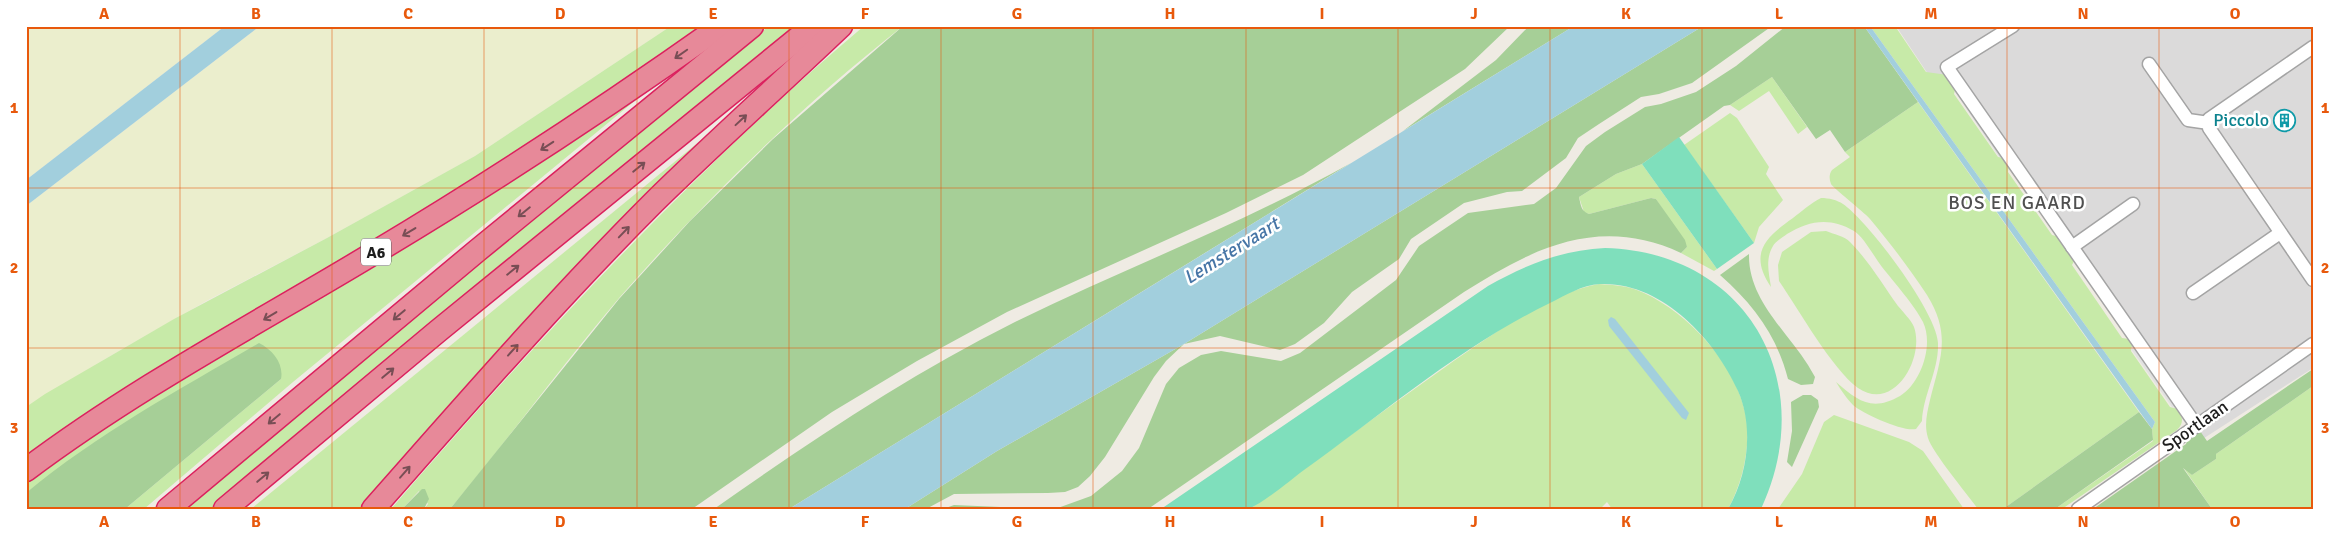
<svg xmlns="http://www.w3.org/2000/svg" width="2339" height="535" viewBox="0 0 2339 535" font-family="Signika,sans-serif">
	<style>
		.residential { fill: #dbdada }
		.farmland { fill: #ebeecd }
		.grass { fill: #c7eaa8 }
		.forest { fill: #a6cf97 }
		.pitch { fill: #7fdfbc }
		.parking { fill: #e1e1e1 }
		.water { fill: #a2cfdd }
		.lines { fill: none; stroke-linecap: round; stroke-linejoin: round }
		.street-casing { stroke: #a4a4a4; stroke-width: 15 }
		.highway-casing { stroke: #db215e; stroke-width: 25 }
		.street { stroke: #fff; stroke-width: 12 }
		.highway { stroke: #e78999; stroke-width: 22 }
		.oneway { stroke: #784e55 }
		.grid { fill: none; stroke: #e8590c; stroke-width: 1; stroke-opacity: 0.55 }
		.labels { text-anchor: middle; stroke-width: 5; stroke-linejoin: round; paint-order: stroke }
		.shield { fill: #fff; stroke: #616161; stroke-width: 1 }
		.shield-label { font-size: 16px; font-weight: bold; fill: #1d1d1d }
		.culture-label { font-size: 18px; fill: #0d838f; stroke: #fff; text-anchor: end }
		.street-label { font-size: 18px; fill: #1d1d1d; stroke: #fff }
		.neighbourhood-label { font-size: 19px; letter-spacing: 1px; fill: #505050; stroke: #fff }
		.water-label { font-size: 19px; font-style: italic; fill: #4675a6; stroke: #fff }
		.neatline { fill: none; stroke: #e8590c; stroke-width: 2 }
		.grid-label { font-size: 16px; text-anchor: middle; font-weight: bold; fill: #e8590c }
	</style>
	<rect width="100%" height="100%" fill="#efebe3"/>
	<path class="residential" d="M1896 26H2313V368L2198 442 1951 80 1928 74Z"/>
	<g class="farmland">
		<path d="M26 26H225L26 180Z"/>
		<path d="M260 26H671L475 156 327 238 208 300 112 355 26 407V206Z"/>
	</g>
	<g class="grass">
		<path d="M671 26H709L671 54 26 462V407L45 394 174 319 327 238 475 156Z"/>
		<path d="M769 26H796L464 297 210 509H183L452 284Z"/>
		<path d="M864 26H903C801 106 705 200 620 297 561 366 508 440 450 509H424L428 504 419 491 402 509H391C539 339 691 172 864 26Z"/>
		<path d="M1870 26H1895L1926 72 1948 75 1956 86 1954 94 1998 157 2005 158 2009 165 2008 172 2052 235 2060 237 2075 259 2072 265 2122 338 2129 339 2133 343 2131 351 2170 407 2178 409C2183 417 2184 423 2177 430L2062 509H2055L2153 441 2152 429 2155 422Z"/>
		<path d="M682 62 293 382 144 509H125L281 379 91 445 26 493V479L55 457Z"/>
		<path d="M789 68 371 509H251Z"/>
		<path d="M1772 77 1807 127 1798 134 1769 91 1739 111 1730 105Z"/>
		<path d="M1918 102 2139 412 2003 509H1978C1968 495 1932 452 1928 438 1924 425 1927 413 1930 400 1940 360 1952 335 1927 295 1910 269 1890 243 1870 219 1863 211 1833 188 1831 184 1829 179 1829 174 1832 170L1850 157 1845 152Z"/>
		<path d="M1730 113 1737 118 1769 167 1766 174 1783 200 1759 227 1754 243 1684 145Z"/>
		<path d="M1642 164 1717 269 1714 271 1681 253 1687 247 1656 199 1651 198 1589 214 1584 212 1579 197 1616 174Z"/>
		<path d="M1821 198C1829 198 1837 200 1843 204 1869 222 1937 313 1938 343 1939 370 1923 395 1922 421L1916 429C1903 432 1863 414 1853 405 1847 399 1841 390 1836 382 1858 401 1872 412 1900 396 1921 383 1934 345 1923 322 1915 306 1894 282 1882 267 1875 258 1863 236 1854 231 1831 217 1809 220 1787 234 1783 237 1775 242 1773 246 1765 259 1769 274 1771 287 1748 253 1766 237 1793 218 1802 211 1811 203 1821 198Z"/>
		<path d="M1826 231C1833 234 1845 236 1850 242 1868 260 1883 285 1898 306 1903 312 1911 320 1914 327 1925 358 1894 413 1858 388 1832 369 1799 310 1779 281L1778 265 1782 252 1811 232Z"/>
		<path d="M1599 284C1615 285 1630 286 1644 293 1688 313 1735 364 1745 412 1752 443 1743 482 1728 509H1612L1607 502 1600 509H1250C1311 464 1372 419 1434 375 1477 345 1548 292 1599 284Z"/>
		<path d="M2313 386V509H2212L2183 467 2192 475 2216 459V454Z"/>
		<path d="M1834 415 1909 442 1923 451 1964 509H1778L1802 474 1824 422Z"/>
	</g>
	<g class="forest">
		<path d="M903 26H1510L1465 69 1303 175 1226 213 1007 312 917 361 832 412 692 509H450L619 299 690 221 773 139Z"/>
		<path d="M1529 26H1574L1403 131 1496 60Z"/>
		<path d="M1703 26H1772L1692 83 1659 94 1641 97 1599 124 1578 138 1566 158 1522 191 1507 192 1464 203 1411 239 1399 259 1352 292 1324 323 1295 344 1280 350 1220 336 1184 344 1166 361 1154 377 1105 457 1090 476 1078 487 1065 492 1048 493 954 494 926 509H905L997 451 1184 344Z"/>
		<path d="M1786 26H1864L1918 102 1845 152 1830 130 1816 139 1772 77 1730 105 1724 106 1642 164 1616 174 1579 197C1581 206 1581 211 1589 214L1651 198 1656 199 1685 240 1687 247 1681 253C1599 215 1533 248 1464 292L1148 509H1055L1091 496 1122 471 1139 448 1166 384 1179 368 1201 355 1221 351 1281 361 1300 353 1396 280 1419 246 1468 213 1534 204 1556 188 1586 146 1605 132 1645 107 1661 104 1696 92 1736 66Z"/>
		<path d="M1351 163 789 509H714C811 441 907 376 1013 323 1125 268 1242 224 1351 163Z"/>
		<path d="M1749 254C1748 299 1786 330 1808 365L1815 377 1813 384 1801 385 1788 379C1777 336 1754 305 1720 275Z"/>
		<path d="M259 343C273 350 284 364 281 379L125 509H26V493C97 434 180 389 259 343Z"/>
		<path d="M2313 369V386L2216 454V459L2192 475 2183 468 2212 509H2093L2186 444 2188 439 2200 431 2207 441Z"/>
		<path d="M1803 395H1811L1818 400 1819 407 1792 467 1787 462 1792 431 1791 402Z"/>
		<path d="M2139 412 2152 429 2153 440 2055 509H2003Z"/>
		<path d="M422 489H425L429 499 424 509H402Z"/>
		<path d="M954 505 1027 508 1038 509H943Z"/>
	</g>
	<g class="pitch">
		<path d="M1679 137 1754 243 1717 269 1642 164Z"/>
		<path d="M1605 248C1748 252 1820 382 1761 509H1728C1748 475 1754 427 1738 391 1715 339 1661 281 1600 284 1582 285 1566 295 1550 303 1461 346 1384 413 1304 470 1292 479 1262 504 1250 508 1245 510 1236 509 1230 509 1207 509 1184 509 1161 509L1488 286C1525 265 1562 250 1605 248Z"/>
	</g>
	<g class="parking">
		<path d="M1956 86 2005 158 1999 157 1955 92Z"/>
		<path d="M2133 343 2178 409 2172 407 2131 349Z"/>
	</g>
	<g class="water">
		<path d="M225 26H260L26 206V180Z"/>
		<path d="M1574 26H1703L1184 344 997 451 905 509H789Z"/>
		<path d="M1864 26H1870L2155 422 2152 429Z"/>
		<path d="M1611 317 1615 319 1689 413 1686 420 1682 418 1609 326 1608 320Z"/>
	</g>
	<g class="lines">
		<defs>
			<g id="street">
				<path d="M2013 26 1947 67 2196 425"/>
				<path d="M2313 47 2209 119V128L2313 280"/>
				<path d="M2149 64 2188 120 2209 123"/>
				<path d="M2072 247 2133 204"/>
				<path d="M2193 293 2280 233"/>
				<path d="M2078 509 2313 344"/>
			</g>
			<g id="highway">
				<path d="M26 470C135 388 258 323 374 253 493 182 608 106 721 26"/>
				<path d="M168 509 478 250 752 26"/>
				<path d="M225 509 438 331 813 26"/>
				<path d="M373 509C465 405 556 300 654 202 715 142 779 85 841 26"/>
			</g>
		</defs>
		<use href="#street" class="street-casing"/>
		<use href="#highway" class="highway-casing"/>
		<use href="#street" class="street"/>
		<use href="#highway" class="highway"/>
	</g>
	<defs><path id="oneway-shaft" d="M-6 0H5M1.5-3L5.5 0L1.5 3" fill="none" stroke-width="1.6" stroke-linecap="round" stroke-linejoin="round" transform="scale(1.25)"/></defs>
	<g class="oneway">
		<use href="#oneway-shaft" transform="translate(681 54) rotate(145)"/>
		<use href="#oneway-shaft" transform="translate(741 120) rotate(-43)"/>
		<use href="#oneway-shaft" transform="translate(547 146) rotate(147)"/>
		<use href="#oneway-shaft" transform="translate(639 167) rotate(-39)"/>
		<use href="#oneway-shaft" transform="translate(524 212) rotate(141)"/>
		<use href="#oneway-shaft" transform="translate(409 232) rotate(149)"/>
		<use href="#oneway-shaft" transform="translate(624 232) rotate(-46)"/>
		<use href="#oneway-shaft" transform="translate(513 270) rotate(-39)"/>
		<use href="#oneway-shaft" transform="translate(399 315) rotate(140)"/>
		<use href="#oneway-shaft" transform="translate(270 316) rotate(149)"/>
		<use href="#oneway-shaft" transform="translate(513 350) rotate(-48)"/>
		<use href="#oneway-shaft" transform="translate(388 373) rotate(-40)"/>
		<use href="#oneway-shaft" transform="translate(274 419) rotate(140)"/>
		<use href="#oneway-shaft" transform="translate(405 472) rotate(-49)"/>
		<use href="#oneway-shaft" transform="translate(263 477) rotate(-40)"/>
	</g>
	<path class="grid" d="M180 26V509M332 26V509M484 26V509M637 26V509M789 26V509M941 26V509M1093 26V509M1246 26V509M1398 26V509M1550 26V509M1702 26V509M1855 26V509M2007 26V509M2159 26V509M26 188H2313M26 348H2313"/>
	<defs>
		<symbol id="building-ring" viewBox="-11 -11 22 22"><circle r="9.5" fill="#fff" stroke="#0f9aa8" stroke-width="1.5"/><path d="M-4-6H4V6H1V3H-1V6H-4ZM-2.5-4.3h1.7v1.8h-1.7ZM.8-4.3h1.7v1.8H.8ZM-2.5-1h1.7V.8h-1.7ZM.8-1h1.7V.8H.8Z" fill="#0f9aa8"/></symbol>
	</defs>
	<g fill-rule="evenodd">
		<use href="#building-ring" x="2272" y="108" width="25" height="25"/>
	</g>
	<g class="labels">
		<rect class="shield" x="361" y="238.5" width="30" height="27" rx="4"/>
		<g class="shield-label">
			<text x="376" y="258">A6</text>
		</g>
		<g class="culture-label">
			<text x="2269" y="126">Piccolo</text>
		</g>
		<g class="street-label">
			<text transform="translate(2195 426) rotate(-35)" y="6">Sportlaan</text>
		</g>
		<g class="neighbourhood-label">
			<text x="2017" y="209">BOS EN GAARD</text>
		</g>
		<g class="water-label">
			<text transform="translate(1231 250) rotate(-32)" y="7">Lemstervaart</text>
		</g>
	</g>
	<rect width="2339" height="535" fill="none" stroke="#ffffff" stroke-width="55"/>
	<rect x="28" y="28" width="2284" height="480" class="neatline"/>
	<g class="grid-label">
		<text x="104" y="19">A</text>
		<text x="256" y="19">B</text>
		<text x="408" y="19">C</text>
		<text x="560" y="19">D</text>
		<text x="713" y="19">E</text>
		<text x="865" y="19">F</text>
		<text x="1017" y="19">G</text>
		<text x="1170" y="19">H</text>
		<text x="1322" y="19">I</text>
		<text x="1474" y="19">J</text>
		<text x="1626" y="19">K</text>
		<text x="1779" y="19">L</text>
		<text x="1931" y="19">M</text>
		<text x="2083" y="19">N</text>
		<text x="2235" y="19">O</text>
		<text x="14" y="113">1</text>
		<text x="2325" y="113">1</text>
		<text x="14" y="273">2</text>
		<text x="2325" y="273">2</text>
		<text x="14" y="433">3</text>
		<text x="2325" y="433">3</text>
		<text x="104" y="527">A</text>
		<text x="256" y="527">B</text>
		<text x="408" y="527">C</text>
		<text x="560" y="527">D</text>
		<text x="713" y="527">E</text>
		<text x="865" y="527">F</text>
		<text x="1017" y="527">G</text>
		<text x="1170" y="527">H</text>
		<text x="1322" y="527">I</text>
		<text x="1474" y="527">J</text>
		<text x="1626" y="527">K</text>
		<text x="1779" y="527">L</text>
		<text x="1931" y="527">M</text>
		<text x="2083" y="527">N</text>
		<text x="2235" y="527">O</text>
	</g>
</svg>
